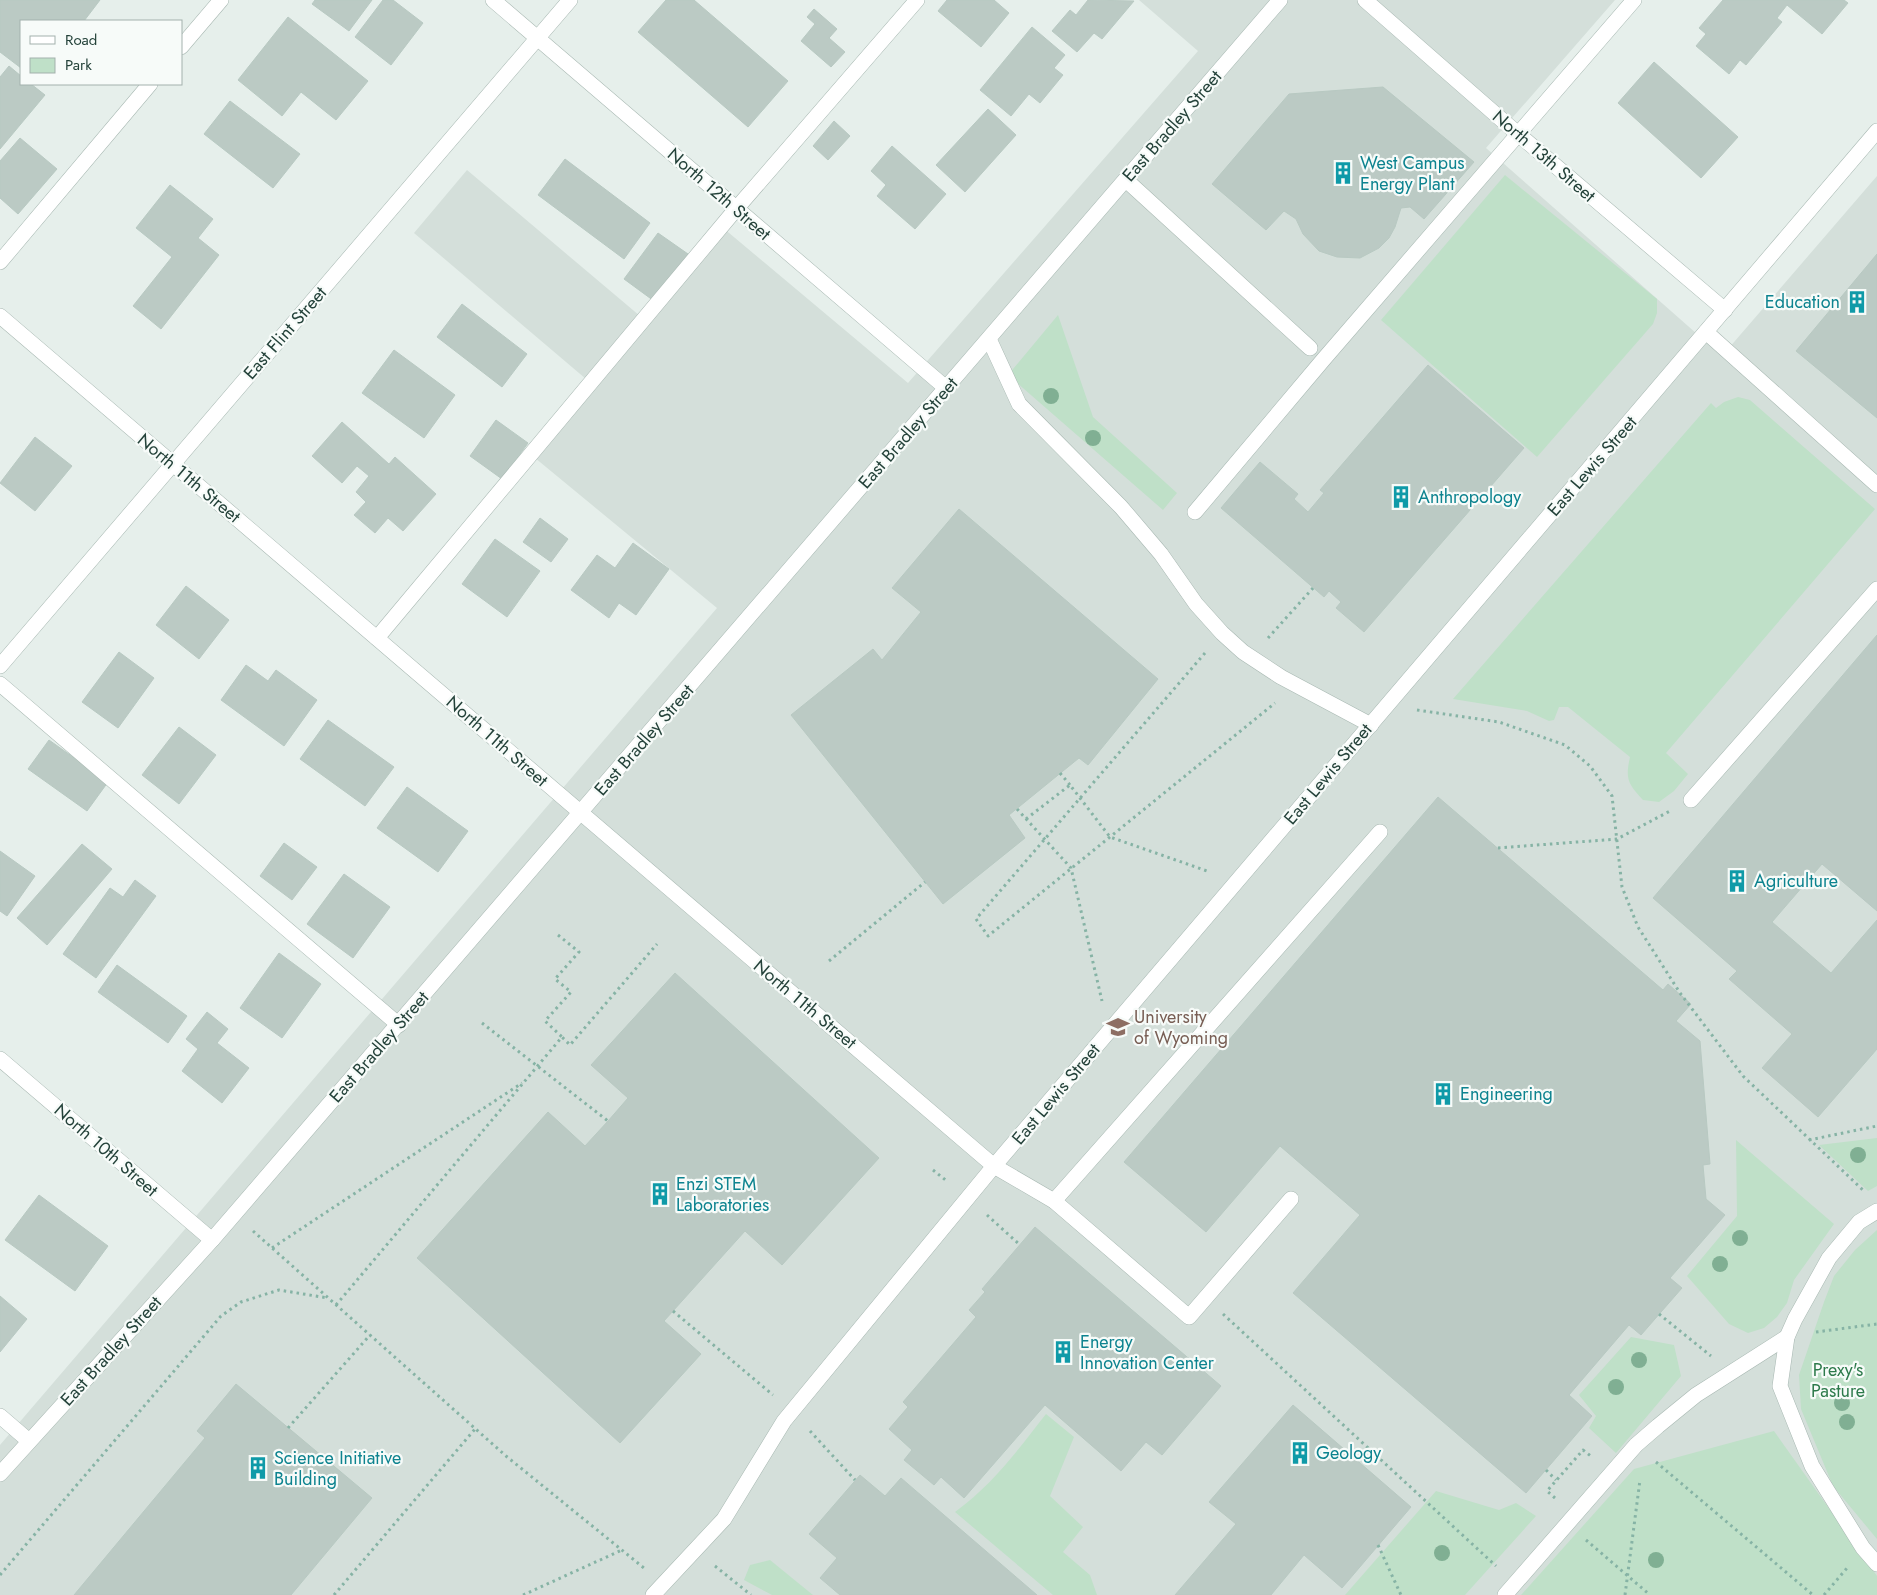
<svg xmlns="http://www.w3.org/2000/svg" width="1877" height="1595" viewBox="0 0 1877 1595" font-family="Jost,sans-serif">
	<style>
		.built { fill: #d4dfda }
		.green { fill: #bfe0c8 }
		.building { fill: #bbcac4; stroke: #b8c9c2 }
		.lines { fill: none; stroke-linecap: round; stroke-linejoin: round }
		.lane-casing { stroke: #a8b8b2; stroke-width: 16 }
		.street-casing { stroke: #a8b8b2; stroke-width: 16 }
		.path { stroke: #86b3a5; stroke-width: 3; stroke-dasharray: 2.5 4; stroke-linecap: butt }
		.lane { stroke: #fff; stroke-width: 15 }
		.street { stroke: #fff; stroke-width: 15 }
		.tree { fill: #80af93 }
		.labels { text-anchor: middle; stroke-width: 4.5; stroke-linejoin: round; paint-order: stroke }
		.street-label { font-size: 18px; fill: #24423a; stroke: #f7fbf9 }
		.culture-label { font-size: 18px; fill: #0d838f; stroke: #f7fbf9; text-anchor: start }
		.education-label { font-size: 18px; fill: #785e54; stroke: #f7fbf9; text-anchor: start }
		.park-label { font-size: 18px; fill: #2d7a4b; stroke: #f7fbf9 }
	</style>
	<rect width="100%" height="100%" fill="#e6efeb"/>
	<path class="built" d="M1139 0H1615L1486 148 1722 356 1877 176V1595H0V1445L717 608 529 453 586 379 414 233 467 170 640 316 716 222 908 383 1198 51Z"/>
	<g class="green">
		<path d="M1505 175 1657 299V313L1653 324 1537 457 1381 320Z"/>
		<path d="M1058 315 1093 417 1177 493 1163 510 1008 375Z"/>
		<path d="M1738 397 1750 400 1875 509 1666 753 1688 774 1674 791 1659 802 1643 800C1628 784 1625 779 1630 757L1568 707H1559L1554 720 1549 721 1527 711 1453 699 1711 403 1716 408 1724 402Z"/>
		<path d="M1877 1138V1186L1868 1191 1819 1145Z"/>
		<path d="M1736 1140 1834 1224 1794 1280 1787 1303 1777 1317 1764 1328 1748 1333 1729 1324 1687 1276 1737 1216Z"/>
		<path d="M1877 1230V1539L1833 1486 1801 1409 1799 1375 1824 1302 1834 1276 1855 1250Z"/>
		<path d="M1631 1337 1674 1345 1681 1376 1616 1453 1589 1428 1596 1416 1579 1395Z"/>
		<path d="M1046 1414 1074 1437 1050 1496 1083 1527 1063 1552 1090 1575 1097 1595H1053L955 1512C994 1483 1017 1451 1046 1414Z"/>
		<path d="M1774 1431 1877 1576V1595H1521L1634 1469Z"/>
		<path d="M1436 1491 1499 1510 1516 1503 1536 1516 1465 1595H1345Z"/>
		<path d="M770 1560 813 1595H772L744 1580 750 1565Z"/>
	</g>
	<g class="building">
		<path d="M0 0H100L84 21H21V68L0 52Z"/>
		<path d="M315 0H372L349 31 312 4Z"/>
		<path d="M383 0H393L423 23 391 65 355 37Z"/>
		<path d="M666 0H694L788 81 748 127 638 32Z"/>
		<path d="M947 0H994L1009 13 981 47 938 11Z"/>
		<path d="M1088 0 1134 1 1102 39 1094 33 1077 52 1052 31 1070 10 1076 15Z"/>
		<path d="M1723 0H1844L1848 3 1822 34 1787 5 1777 18 1782 22 1746 65 1740 60 1729 74 1696 46 1706 34 1699 28Z"/>
		<path d="M814 9 837 29 829 38 845 52 831 67 801 41 815 24 807 17Z"/>
		<path d="M288 17 368 81 336 120 301 92 282 116 238 80Z"/>
		<path d="M1032 27 1065 55 1054 68 1063 75 1040 103 1029 94 1011 116 980 90Z"/>
		<path d="M1654 62 1738 137 1701 178 1618 103Z"/>
		<path d="M9 66 21 76V84H31L45 95 0 149V77Z"/>
		<path d="M1383 87 1474 162 1424 219 1410 207 1401 208 1395 227 1389 238 1379 248 1360 258 1337 257 1319 251 1303 234 1296 219 1284 211 1266 230 1212 184 1289 94Z"/>
		<path d="M230 101 300 154 273 188 204 134Z"/>
		<path d="M988 109 1016 135 965 192 936 165Z"/>
		<path d="M834 121 850 136 828 160 813 146Z"/>
		<path d="M20 138 57 169 18 214 0 198V161Z"/>
		<path d="M892 146 946 194 915 229 877 196 886 185 871 171Z"/>
		<path d="M565 159 650 223 624 259 538 195Z"/>
		<path d="M170 185 213 219 198 238 219 255 161 329 133 306 172 257 136 228Z"/>
		<path d="M658 233 688 254 654 301 624 279Z"/>
		<path d="M1877 254V418L1796 351Z"/>
		<path d="M462 304 527 354 502 387 437 337Z"/>
		<path d="M394 350 455 395 424 438 362 393Z"/>
		<path d="M1428 365 1524 448 1364 632 1336 608 1341 602 1329 591 1324 597 1221 508 1260 462 1298 494 1294 499 1308 512 1324 493 1320 490Z"/>
		<path d="M496 420 528 443 502 479 470 456Z"/>
		<path d="M342 422 389 464 395 457 436 494 403 531 388 518 375 533 354 515 366 502 356 492 369 476 357 466 342 483 312 456Z"/>
		<path d="M35 437 72 466 35 511 0 483Z"/>
		<path d="M959 509 1158 679 1088 765 1079 758 1009 815 1025 838 943 904 791 715 873 649 882 660 921 612 892 588Z"/>
		<path d="M540 518 568 539 551 562 523 542Z"/>
		<path d="M495 539 540 571 507 617 462 584Z"/>
		<path d="M633 543 669 569 636 615 619 603 609 618 571 590 597 555 615 568Z"/>
		<path d="M186 586 229 620 199 659 156 625Z"/>
		<path d="M1877 635V911L1822 864 1772 922 1831 973 1877 920V1049L1818 1117 1762 1068 1792 1034 1729 979 1737 971 1653 898Z"/>
		<path d="M119 652 154 678 118 728 82 702Z"/>
		<path d="M246 665 268 681 276 670 317 700 284 746 221 700Z"/>
		<path d="M328 720 394 767 365 806 300 759Z"/>
		<path d="M179 727 216 755 179 804 142 775Z"/>
		<path d="M49 740 108 782 87 811 28 769Z"/>
		<path d="M407 787 468 831 438 872 377 828Z"/>
		<path d="M1438 797 1663 990 1668 984 1691 1004 1676 1021 1700 1041 1710 1164 1703 1165 1706 1199 1725 1215 1670 1278 1682 1288 1641 1335 1629 1325 1569 1395 1592 1416 1526 1493 1293 1293 1360 1215 1280 1146 1206 1232 1124 1162Z"/>
		<path d="M284 843 317 867 292 900 260 876Z"/>
		<path d="M82 844 112 869 47 945 17 918Z"/>
		<path d="M0 851 35 876 7 916 0 911Z"/>
		<path d="M344 874 390 907 353 958 307 924Z"/>
		<path d="M135 880 156 896 96 978 63 954 110 888 123 897Z"/>
		<path d="M279 953 321 984 282 1038 240 1008Z"/>
		<path d="M117 965 187 1016 168 1043 98 992Z"/>
		<path d="M675 973 879 1158 782 1265 745 1231 664 1321 701 1354 620 1443 417 1258 548 1112 585 1146 608 1121 628 1098 591 1065Z"/>
		<path d="M207 1012 228 1029 217 1043 249 1068 222 1103 182 1071 198 1049 186 1039Z"/>
		<path d="M39 1195 108 1246 75 1291 5 1240Z"/>
		<path d="M1035 1227 1221 1386 1162 1455 1146 1442 1121 1471 1045 1405 964 1498 941 1477 934 1485 904 1460 912 1450 889 1429 908 1407 903 1402 976 1317 969 1310 985 1292 982 1289Z"/>
		<path d="M0 1296 27 1319 0 1352Z"/>
		<path d="M236 1384 372 1498 291 1595H74L205 1438 197 1431Z"/>
		<path d="M1293 1405 1411 1507 1342 1588 1304 1555 1271 1595H1175L1236 1524 1209 1502Z"/>
		<path d="M860 1475 885 1496 901 1478 1037 1595H840L820 1578 837 1558 809 1534Z"/>
	</g>
	<g class="lines">
		<defs>
			<g id="lane">
				<path d="M181 47 221 0"/>
				<path d="M1126 180 1310 348"/>
				<path d="M0 262 150 84"/>
				<path d="M1706 332 1877 485"/>
				<path d="M1195 512 1323 360 1634 0"/>
				<path d="M377 638 736 209 917 0"/>
				<path d="M0 684 399 1025"/>
				<path d="M1691 800 1877 589"/>
				<path d="M994 1166 1054 1201 1189 1317 1291 1199"/>
				<path d="M1054 1201 1380 832"/>
				<path d="M0 1416 29 1441"/>
			</g>
			<g id="street">
				<path d="M493 0 946 388"/>
				<path d="M1365 0 1518 134 1725 310"/>
				<path d="M0 316 994 1166"/>
				<path d="M989 339 1019 404 1121 507 1161 554 1196 604 1222 633 1243 652 1281 677 1371 725"/>
				<path d="M0 666 570 0"/>
				<path d="M0 1059 212 1240"/>
				<path d="M1877 1211 1859 1222 1829 1258 1795 1319 1787 1337 1780 1386 1812 1466 1863 1548 1877 1564"/>
				<path d="M0 1474 212 1240 1280 0"/>
				<path d="M653 1595 724 1519 784 1421 994 1166 1877 131"/>
				<path d="M1505 1595 1636 1445 1658 1426 1696 1395 1787 1337"/>
			</g>
		</defs>
		<use href="#lane" class="lane-casing"/>
		<use href="#street" class="street-casing"/>
		<g class="path">
			<path d="M1268 638 1313 588"/>
			<path d="M1205 653 976 919 988 936 1275 703"/>
			<path d="M1417 710 1499 722 1565 745 1590 766 1612 796 1622 887 1638 927 1680 993 1743 1076 1864 1191"/>
			<path d="M1060 773 1070 785"/>
			<path d="M1017 809 1071 868 1102 1001"/>
			<path d="M1026 819 1070 785 1110 837 1210 872"/>
			<path d="M1498 848 1617 839 1670 811"/>
			<path d="M558 935 579 952 555 979 571 992 545 1021 562 1037"/>
			<path d="M829 961 925 882"/>
			<path d="M482 1023 608 1121"/>
			<path d="M1809 1140 1877 1126"/>
			<path d="M933 1170 948 1182"/>
			<path d="M987 1215 1020 1245"/>
			<path d="M253 1231 506 1456 644 1568"/>
			<path d="M272 1248 522 1083"/>
			<path d="M336 1305 562 1037 570 1045 657 944"/>
			<path d="M673 1311 773 1395"/>
			<path d="M1223 1314 1496 1566"/>
			<path d="M1659 1314 1711 1356"/>
			<path d="M1816 1332 1877 1324"/>
			<path d="M288 1428 370 1335"/>
			<path d="M810 1431 855 1480"/>
			<path d="M1656 1462 1813 1595"/>
			<path d="M1546 1470 1556 1480"/>
			<path d="M1555 1498 1547 1491 1583 1450 1592 1457"/>
			<path d="M1586 1540 1650 1595"/>
			<path d="M1378 1545 1401 1595"/>
			<path d="M715 1566 751 1595"/>
			<path d="M0 1575 221 1316 241 1302 279 1290 328 1298"/>
			<path d="M334 1595 475 1429"/>
			<path d="M523 1595 622 1550"/>
			<path d="M1625 1595 1640 1480"/>
			<path d="M1824 1595 1847 1568"/>
		</g>
		<use href="#lane" class="lane"/>
		<use href="#street" class="street"/>
	</g>
	<g class="tree">
		<circle cx="1051" cy="396" r="8"/>
		<circle cx="1093" cy="438" r="8"/>
		<circle cx="1858" cy="1155" r="8"/>
		<circle cx="1740" cy="1238" r="8"/>
		<circle cx="1720" cy="1264" r="8"/>
		<circle cx="1639" cy="1360" r="8"/>
		<circle cx="1616" cy="1387" r="8"/>
		<circle cx="1842" cy="1403" r="8"/>
		<circle cx="1847" cy="1422" r="8"/>
		<circle cx="1442" cy="1553" r="8"/>
		<circle cx="1656" cy="1560" r="8"/>
	</g>
	<defs>
		<symbol id="building-bare" viewBox="-9 -9 18 18"><path d="M-4-6H4V6H1V3H-1V6H-4ZM-2.5-4.3h1.7v1.8h-1.7ZM.8-4.3h1.7v1.8H.8ZM-2.5-1h1.7V.8h-1.7ZM.8-1h1.7V.8H.8Z" fill="#0f9aa8" stroke="#f7fbf9" stroke-width="2.5" paint-order="stroke"/></symbol>
		<symbol id="university-bare" viewBox="-9 -9 18 18"><path d="M0-5L7-2L0 1L-7-2ZM-4 1L0 2.5L4 1V4Q0 6-4 4Z" fill="#8d6e63" stroke="#f7fbf9" stroke-width="2.5" paint-order="stroke"/></symbol>
	</defs>
	<g fill-rule="evenodd">
		<use href="#building-bare" x="1327" y="157" width="32" height="32"/>
		<use href="#building-bare" x="1841" y="286" width="32" height="32"/>
		<use href="#building-bare" x="1385" y="481" width="32" height="32"/>
		<use href="#building-bare" x="1721" y="865" width="32" height="32"/>
		<use href="#university-bare" x="1102" y="1011" width="32" height="32"/>
		<use href="#building-bare" x="1427" y="1078" width="32" height="32"/>
		<use href="#building-bare" x="644" y="1178" width="32" height="32"/>
		<use href="#building-bare" x="1047" y="1336" width="32" height="32"/>
		<use href="#building-bare" x="1284" y="1437" width="32" height="32"/>
		<use href="#building-bare" x="242" y="1452" width="32" height="32"/>
	</g>
	<g class="labels">
		<g class="street-label">
			<text transform="translate(1172 126) rotate(-49)" y="6">East Bradley Street</text>
			<text transform="translate(1544 156) rotate(41)" y="6">North 13th Street</text>
			<text transform="translate(719 194) rotate(41)" y="6">North 12th Street</text>
			<text transform="translate(285 333) rotate(-49)" y="6">East Flint Street</text>
			<text transform="translate(908 433) rotate(-49)" y="6">East Bradley Street</text>
			<text transform="translate(1592 466) rotate(-49)" y="6">East Lewis Street</text>
			<text transform="translate(189 478) rotate(40)" y="6">North 11th Street</text>
			<text transform="translate(644 740) rotate(-49)" y="6">East Bradley Street</text>
			<text transform="translate(497 741) rotate(41)" y="6">North 11th Street</text>
			<text transform="translate(1328 774) rotate(-50)" y="6">East Lewis Street</text>
			<text transform="translate(805 1004) rotate(40)" y="6">North 11th Street</text>
			<text transform="translate(379 1047) rotate(-49)" y="6">East Bradley Street</text>
			<text transform="translate(1056 1094) rotate(-50)" y="6">East Lewis Street</text>
			<text transform="translate(106 1150) rotate(41)" y="6">North 10th Street</text>
			<text transform="translate(111 1351) rotate(-48)" y="6">East Bradley Street</text>
		</g>
		<g class="culture-label">
			<text x="1360" y="169">West Campus<tspan x="1360" dy="21">Energy Plant</tspan></text>
			<text x="1840" y="308" text-anchor="end">Education</text>
			<text x="1418" y="503">Anthropology</text>
			<text x="1754" y="887">Agriculture</text>
			<text x="1460" y="1100">Engineering</text>
			<text x="676" y="1190">Enzi STEM<tspan x="676" dy="21">Laboratories</tspan></text>
			<text x="1080" y="1348">Energy<tspan x="1080" dy="21">Innovation Center</tspan></text>
			<text x="1316" y="1459">Geology</text>
			<text x="274" y="1464">Science Initiative<tspan x="274" dy="21">Building</tspan></text>
		</g>
		<g class="education-label">
			<text x="1134" y="1023">University<tspan x="1134" dy="21">of Wyoming</tspan></text>
		</g>
		<g class="park-label">
			<text x="1838" y="1376">Prexy's<tspan x="1838" dy="21">Pasture</tspan></text>
		</g>
	</g>
	<rect x="20" y="20" width="162" height="65" fill="#f7fbf9" stroke="#a3b1ad"/>
	<rect x="30" y="36" width="25" height="8" fill="#ffffff" stroke="#a3b1ad"/>
	<text x="65" y="45" font-size="15" fill="#24423a">Road</text>
	<rect x="30" y="58" width="25" height="15" fill="#bfe0c8" stroke="#a3b1ad"/>
	<text x="65" y="70" font-size="15" fill="#24423a">Park</text>
</svg>
